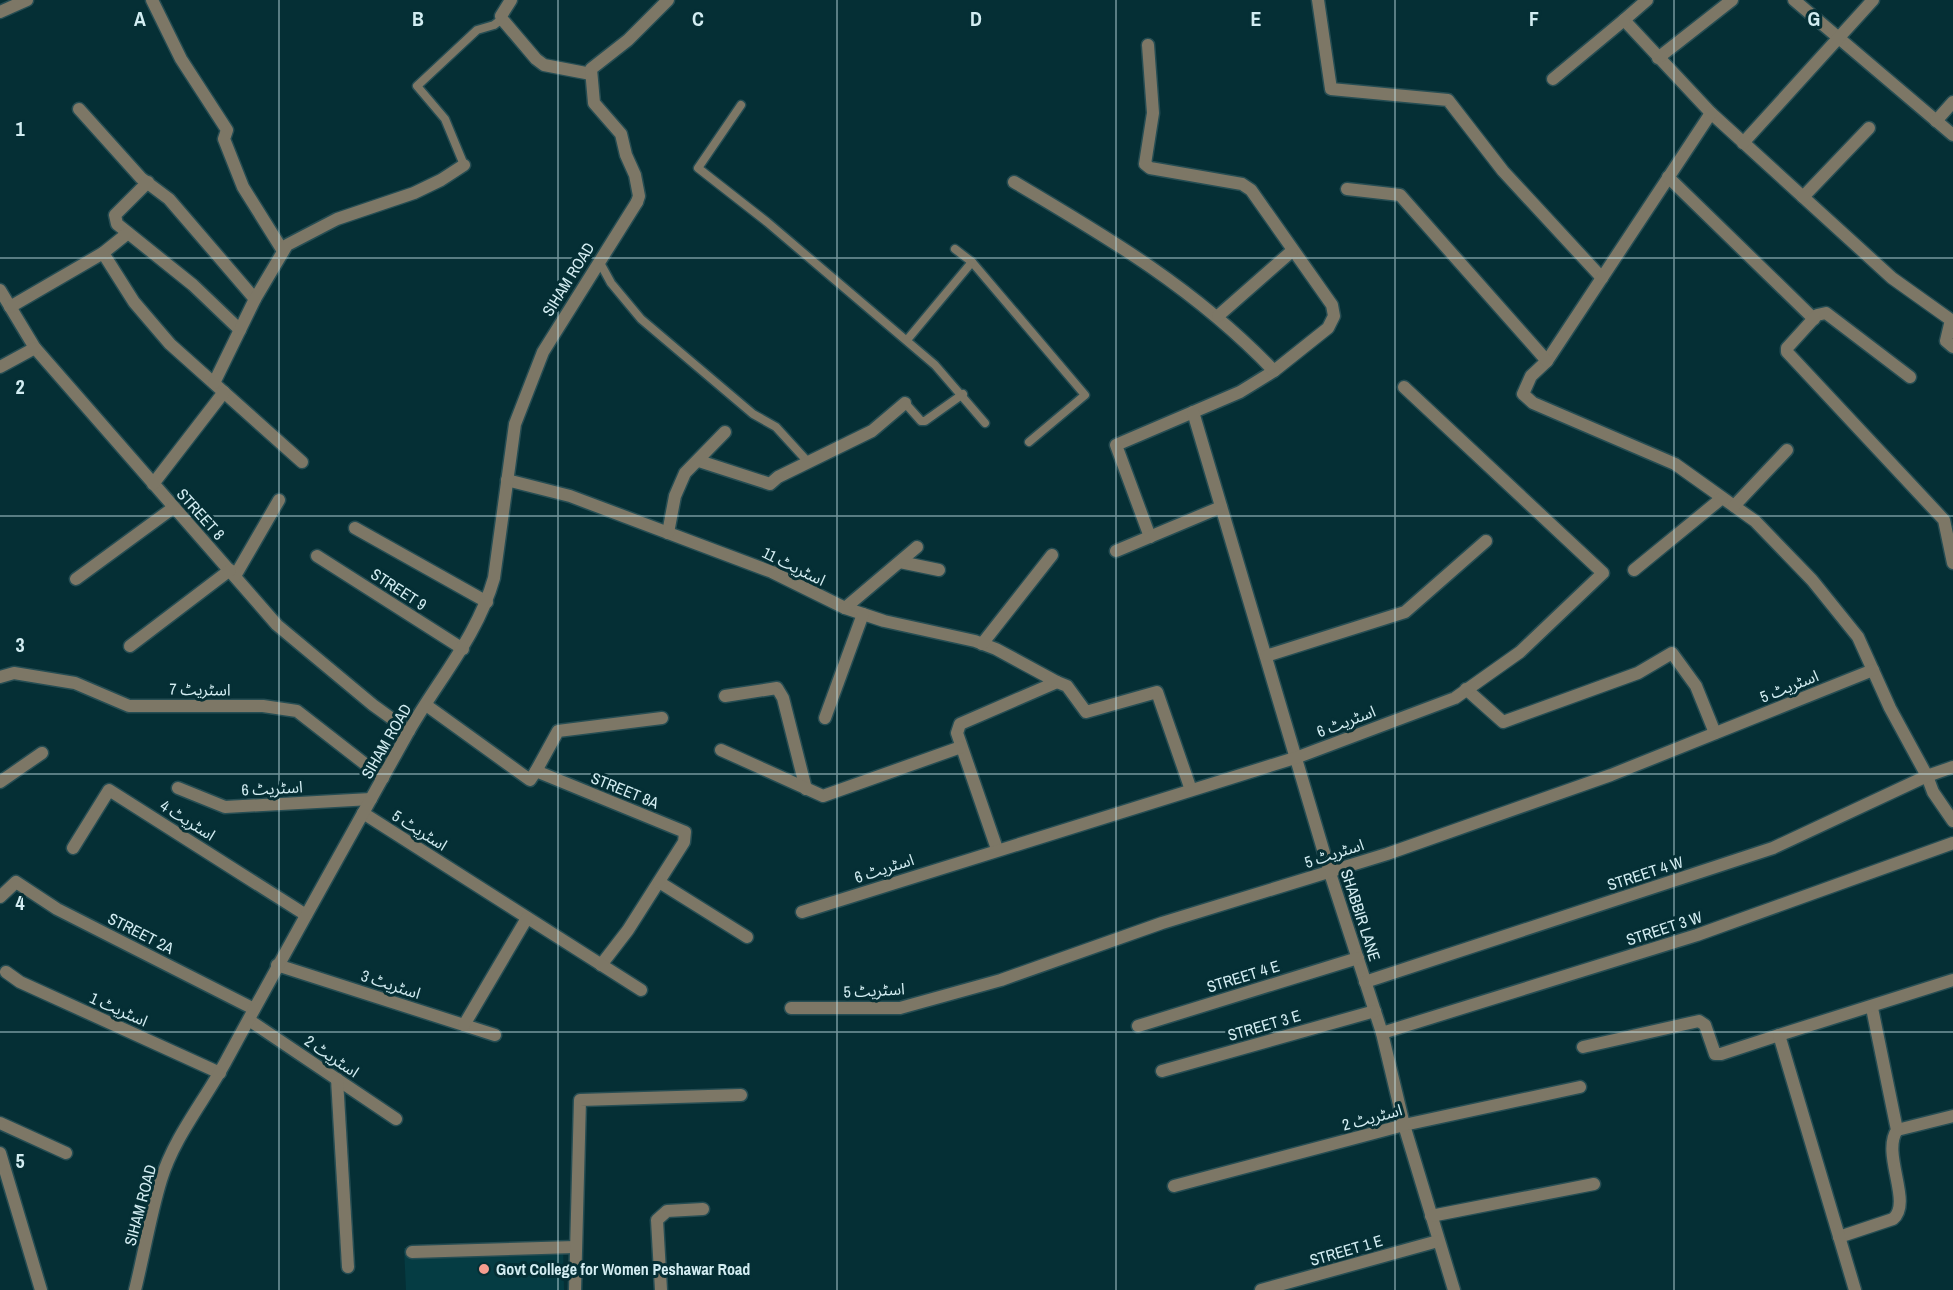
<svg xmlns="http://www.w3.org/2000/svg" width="1953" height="1290" viewBox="0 0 1953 1290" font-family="'Archivo Narrow','Noto Sans Arabic',sans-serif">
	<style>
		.built { fill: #053c43 }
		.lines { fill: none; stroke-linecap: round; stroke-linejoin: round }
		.service-casing { stroke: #264d53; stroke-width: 11 }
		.minor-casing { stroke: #264d53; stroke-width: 15 }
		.tertiary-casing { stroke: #264d53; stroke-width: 15 }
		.service { stroke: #7d7766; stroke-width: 8 }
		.minor { stroke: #7d7766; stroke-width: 12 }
		.tertiary { stroke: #7d7766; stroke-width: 12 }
		.grid { fill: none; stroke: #d3edf2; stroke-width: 1.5; stroke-opacity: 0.55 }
		.poi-dot { fill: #f59d8f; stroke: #052f35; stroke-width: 2 }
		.labels { text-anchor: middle; stroke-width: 6; stroke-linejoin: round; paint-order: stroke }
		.street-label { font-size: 16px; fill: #d3edf2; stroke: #052f35 }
		.poi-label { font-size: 16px; font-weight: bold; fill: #d3edf2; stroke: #052f35; text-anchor: start }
		.grid-label { font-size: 20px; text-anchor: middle; font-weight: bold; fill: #d3edf2; stroke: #052f35; stroke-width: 6; stroke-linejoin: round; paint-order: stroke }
	</style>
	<rect width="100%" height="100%" fill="#052f35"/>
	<path class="built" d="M563 1244 564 1290H406L404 1248Z"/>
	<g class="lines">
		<defs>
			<g id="service">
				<path d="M741 105 698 168 767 222 935 365 985 423"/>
				<path d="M464 165 445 119 417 86 477 30 494 25 502 19"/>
				<path d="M955 249 972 262 1085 395 1029 442"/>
				<path d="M599 261 611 283 641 319 753 414 776 427 808 462"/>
				<path d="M907 340 972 262"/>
				<path d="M905 403 921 421H925L963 394"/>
			</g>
			<g id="minor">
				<path d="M152 0 181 59 227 130 224 139 243 187 283 251"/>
				<path d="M511 0 501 16 502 19 536 59 544 65 591 74"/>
				<path d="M1318 0 1331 89 1448 100 1503 171 1602 278"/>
				<path d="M1647 0 1624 20 1711 113 1892 278 1951 320 1946 341 1953 347"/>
				<path d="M1794 0 1953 135"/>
				<path d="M0 12 27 0"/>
				<path d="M1148 45 1153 113 1145 164 1150 168 1242 184 1251 190 1332 305 1334 316 1328 328 1274 371 1240 392 1116 445 1150 537"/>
				<path d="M1658 58 1732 0"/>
				<path d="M1553 79 1624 20"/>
				<path d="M79 109 141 178 169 199 255 299"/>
				<path d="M1711 113 1547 361 1531 376 1523 394 1533 403 1675 464 1755 521 1812 580 1858 637 1890 708 1927 776 1933 792 1953 821"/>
				<path d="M1936 121 1953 102"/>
				<path d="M1743 143 1873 0"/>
				<path d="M1668 177 1814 319"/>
				<path d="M148 182 115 215 117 224 193 285 240 330"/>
				<path d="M1014 182C1109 238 1197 290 1274 371"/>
				<path d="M1347 189 1400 195 1547 361"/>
				<path d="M1803 197 1869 128"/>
				<path d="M637 202 639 196 635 175 626 155 621 134 594 103 591 69 628 40 668 0"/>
				<path d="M103 253 134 302 170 344 302 462"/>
				<path d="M0 290 35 348 277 625 373 705 409 731"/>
				<path d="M10 307 103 253 128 233"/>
				<path d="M1218 316 1292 251"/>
				<path d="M0 367 35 348"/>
				<path d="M1910 377 1826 313 1817 315 1787 348V352L1944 520 1953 563"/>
				<path d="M214 383 255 299 287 245 337 219 414 193 441 180 464 165"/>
				<path d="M1193 412 1330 873 1382 1033 1404 1125 1454 1290"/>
				<path d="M699 461 770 484 778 477 872 431 905 403"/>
				<path d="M507 480 570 496 772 572 845 608 884 621 975 641 996 649 1057 682 960 724 957 733 997 849"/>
				<path d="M153 484 224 392"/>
				<path d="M1734 506 1787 450"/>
				<path d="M355 528 487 602"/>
				<path d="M668 533 675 496 685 473 725 432"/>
				<path d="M1116 551 1221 507"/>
				<path d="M317 556 463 649"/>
				<path d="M900 562 939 570"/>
				<path d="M1634 570 1722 498"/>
				<path d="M235 576 279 500"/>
				<path d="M76 579 173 508"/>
				<path d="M845 608 917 547"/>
				<path d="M982 644 1052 555"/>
				<path d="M130 646 230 570"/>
				<path d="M1266 656 1405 612 1486 541"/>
				<path d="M0 677 14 673 75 683 129 706H263L297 711 383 778"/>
				<path d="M1057 682 1067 686 1086 712 1157 692 1191 790"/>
				<path d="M1466 689 1503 722 1638 673 1672 653 1696 686 1715 733"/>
				<path d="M725 696 777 688 783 698 806 789"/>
				<path d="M426 705 530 780 536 771 685 832 684 842 628 930 601 965"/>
				<path d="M825 718 863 614"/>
				<path d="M721 750 823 796 961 747"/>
				<path d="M536 771 558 731 662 718"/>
				<path d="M0 782 42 753"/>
				<path d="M178 788 225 807 371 799"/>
				<path d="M363 813 641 990"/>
				<path d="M73 848 109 790 306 915"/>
				<path d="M659 882 747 937"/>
				<path d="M0 897 16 882 57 909 254 1009"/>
				<path d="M802 912 1298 757 1455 698 1520 652 1603 573 1404 387"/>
				<path d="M277 965 495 1035"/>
				<path d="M6 972 20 982 220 1073"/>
				<path d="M1365 982 1773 848 1927 776 1953 767"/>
				<path d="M791 1008H900L1001 980 1162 923 1387 854 1611 775 1873 670"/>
				<path d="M249 1020 396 1119"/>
				<path d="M464 1025 527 918"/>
				<path d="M1138 1026 1358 958"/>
				<path d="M1382 1033 1697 935 1953 843"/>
				<path d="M1583 1047 1699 1021 1705 1025 1715 1054H1721L1779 1035"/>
				<path d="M1162 1071 1375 1011"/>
				<path d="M337 1079 348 1267"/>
				<path d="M0 1123 66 1153"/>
				<path d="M1897 1130 1953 1116"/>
				<path d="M0 1153 41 1290"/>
				<path d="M1174 1186 1404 1125 1580 1087"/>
				<path d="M1431 1216 1594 1184"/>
				<path d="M1839 1237 1893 1219C1913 1203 1881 1154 1897 1130L1872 1008"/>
				<path d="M412 1252 575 1247"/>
				<path d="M575 1290 580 1100 741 1095"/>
				<path d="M661 1290 657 1220 667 1211 703 1209"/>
				<path d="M1261 1290 1438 1241"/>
				<path d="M1855 1290 1779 1035 1953 980"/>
			</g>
			<path id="tertiary" d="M135 1290C144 1254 150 1216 161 1180 174 1137 205 1100 226 1061 285 952 346 844 406 736 436 682 477 638 494 578L515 424 543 352 637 202"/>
		</defs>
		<use href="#service" class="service-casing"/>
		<use href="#minor" class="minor-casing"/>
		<use href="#tertiary" class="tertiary-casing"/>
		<use href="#service" class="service"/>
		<use href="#minor" class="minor"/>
		<use href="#tertiary" class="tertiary"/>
	</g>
	<path class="grid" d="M279 0V1290M558 0V1290M837 0V1290M1116 0V1290M1395 0V1290M1674 0V1290M0 258H1953M0 516H1953M0 774H1953M0 1032H1953"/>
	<circle class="poi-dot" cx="484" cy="1269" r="6"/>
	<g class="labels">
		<g class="street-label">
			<text transform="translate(568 279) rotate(-58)" y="6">SIHAM ROAD</text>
			<text transform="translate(201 514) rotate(48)" y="6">STREET 8</text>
			<text transform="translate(794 566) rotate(26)" y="6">اسٹریٹ 11</text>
			<text transform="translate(399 589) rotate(33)" y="6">STREET 9</text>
			<text transform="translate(1789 686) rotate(-22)" y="6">اسٹریٹ 5</text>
			<text transform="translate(200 689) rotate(1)" y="6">اسٹریٹ 7</text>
			<text transform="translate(1346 721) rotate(-21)" y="6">اسٹریٹ 6</text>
			<text transform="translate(386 741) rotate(-60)" y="6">SIHAM ROAD</text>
			<text transform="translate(272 788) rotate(-3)" y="6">اسٹریٹ 6</text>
			<text transform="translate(625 790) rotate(22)" y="6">STREET 8A</text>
			<text transform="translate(188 820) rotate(32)" y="6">اسٹریٹ 4</text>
			<text transform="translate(420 830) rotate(32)" y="6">اسٹریٹ 5</text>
			<text transform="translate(1334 853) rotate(-18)" y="6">اسٹریٹ 5</text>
			<text transform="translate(884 868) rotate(-18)" y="6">اسٹریٹ 6</text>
			<text transform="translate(1645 873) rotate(-18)" y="6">STREET 4 W</text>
			<text transform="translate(1361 915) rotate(72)" y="6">SHABBIR LANE</text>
			<text transform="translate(1664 928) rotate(-18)" y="6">STREET 3 W</text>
			<text transform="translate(141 933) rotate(27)" y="6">STREET 2A</text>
			<text transform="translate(1243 976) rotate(-17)" y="6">STREET 4 E</text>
			<text transform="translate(391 984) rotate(18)" y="6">اسٹریٹ 3</text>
			<text transform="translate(874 990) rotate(-3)" y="6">اسٹریٹ 5</text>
			<text transform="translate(119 1009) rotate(24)" y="6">اسٹریٹ 1</text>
			<text transform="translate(1264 1025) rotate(-16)" y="6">STREET 3 E</text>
			<text transform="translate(332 1056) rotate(34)" y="6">اسٹریٹ 2</text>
			<text transform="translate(1372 1117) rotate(-15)" y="6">اسٹریٹ 2</text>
			<text transform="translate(140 1205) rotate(-75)" y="6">SIHAM ROAD</text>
			<text transform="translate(1346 1250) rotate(-16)" y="6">STREET 1 E</text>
		</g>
		<g class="poi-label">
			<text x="496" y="1275">Govt College for Women Peshawar Road</text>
		</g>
	</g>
	<g class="grid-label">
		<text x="140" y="26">A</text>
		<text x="418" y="26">B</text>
		<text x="698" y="26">C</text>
		<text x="976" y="26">D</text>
		<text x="1256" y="26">E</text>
		<text x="1534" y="26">F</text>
		<text x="1814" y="26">G</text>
		<text x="20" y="136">1</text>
		<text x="20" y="394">2</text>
		<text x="20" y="652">3</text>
		<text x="20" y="910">4</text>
		<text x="20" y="1168">5</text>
	</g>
</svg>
